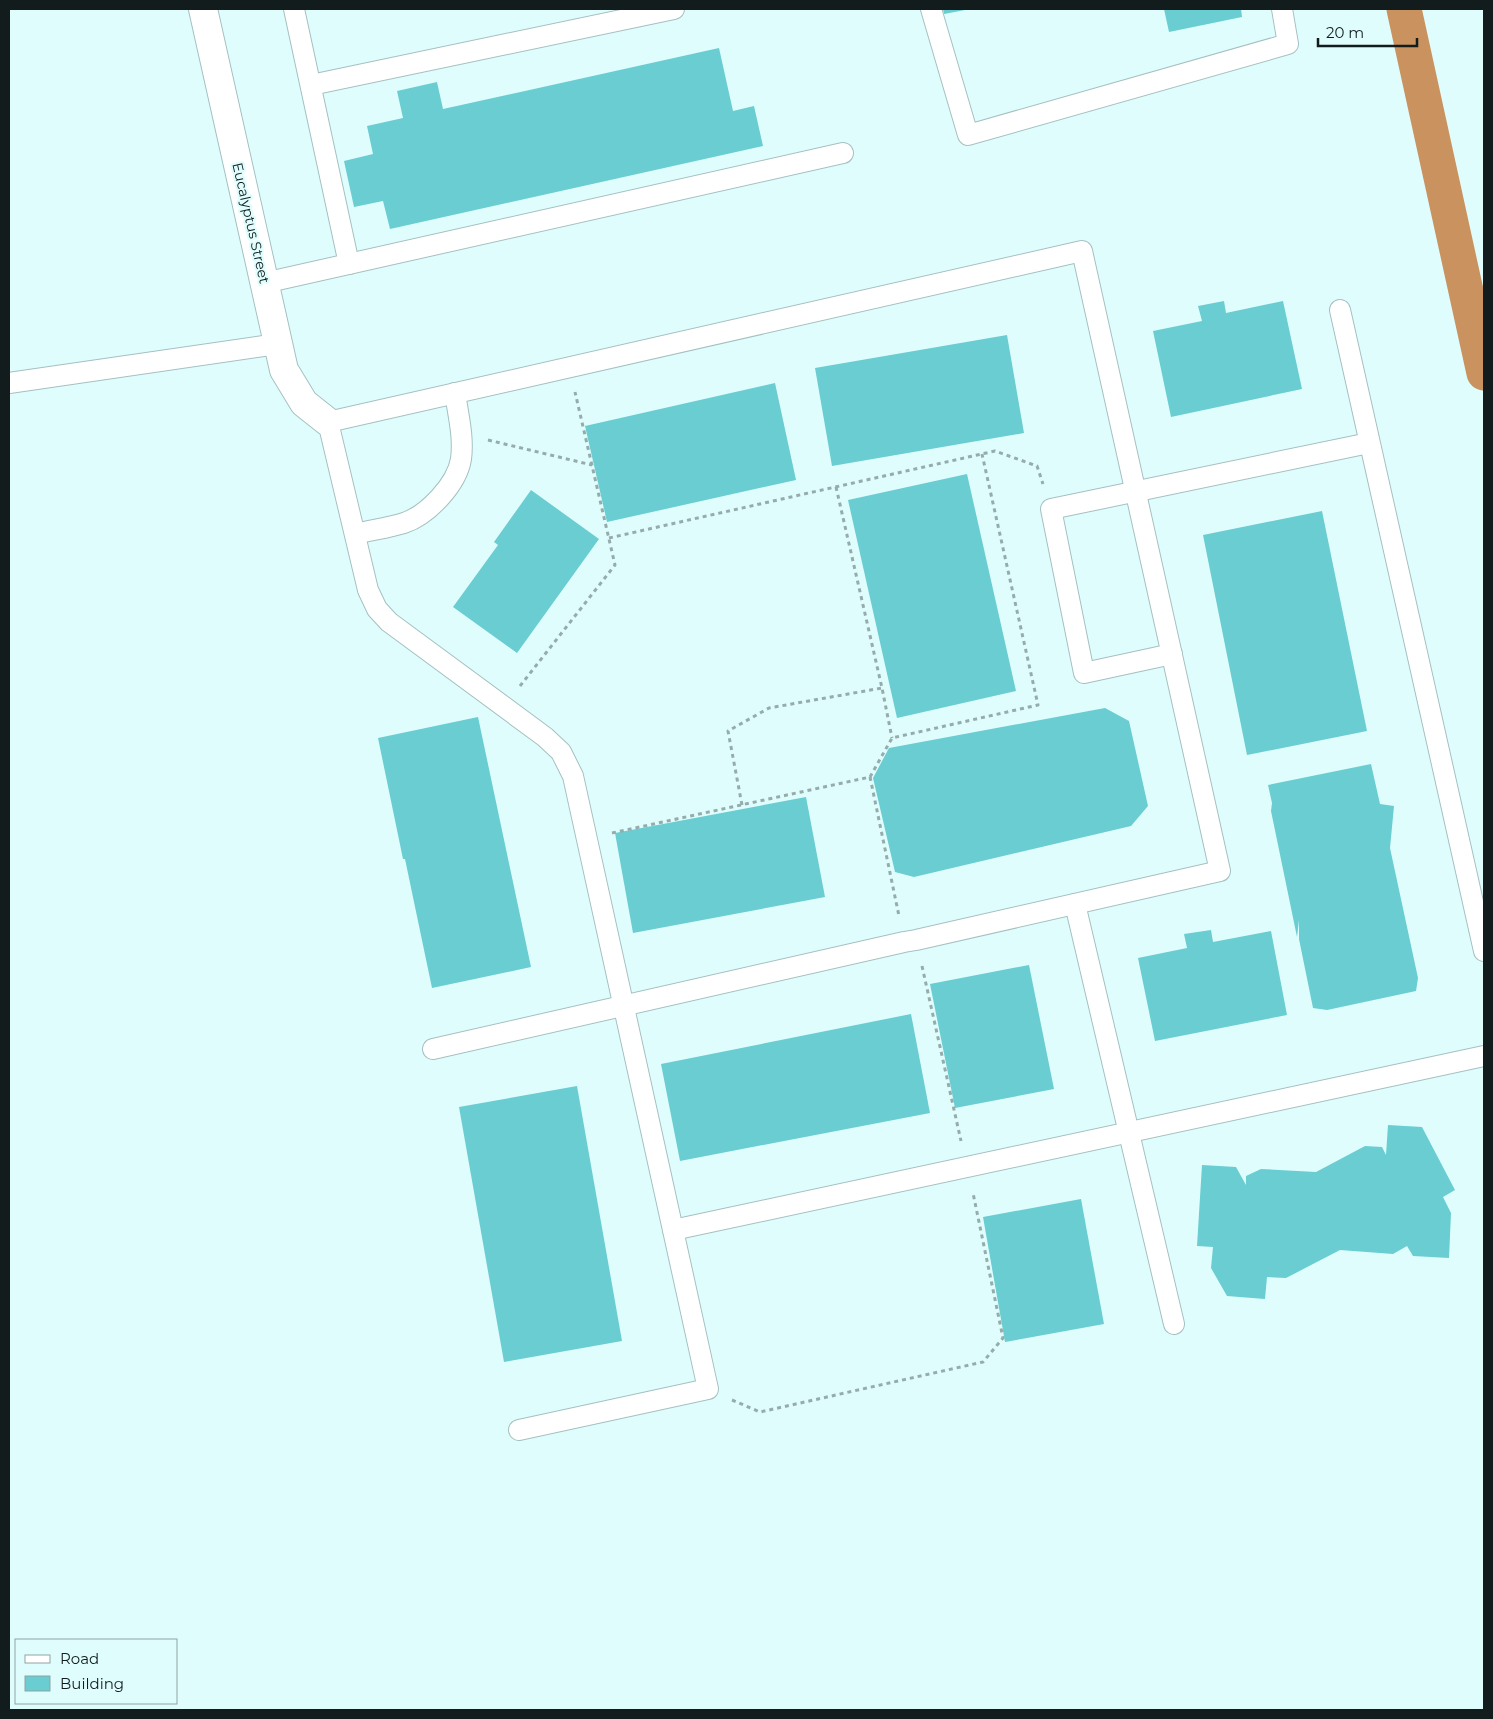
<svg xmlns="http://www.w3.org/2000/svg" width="1493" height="1719" viewBox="0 0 1493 1719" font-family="Montserrat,sans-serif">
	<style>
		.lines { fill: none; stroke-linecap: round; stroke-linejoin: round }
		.canal { stroke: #c9925f; stroke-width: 35 }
		.building { fill: #69cdd2 }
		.service-casing { stroke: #a5c0c1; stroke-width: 22 }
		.minor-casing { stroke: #a5c0c1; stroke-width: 30 }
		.path { stroke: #96acac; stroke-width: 3; stroke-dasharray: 4 4; stroke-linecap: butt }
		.service { stroke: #fff; stroke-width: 20 }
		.minor { stroke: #fff; stroke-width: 28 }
		.labels { text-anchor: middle; stroke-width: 4.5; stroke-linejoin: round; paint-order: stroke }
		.street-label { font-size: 14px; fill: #121c1d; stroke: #e0fdfd }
	</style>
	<rect width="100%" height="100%" fill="#e0fdfd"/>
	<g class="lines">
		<path class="canal" d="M1404 9 1484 373"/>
	</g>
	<g class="building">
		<path d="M943 9H965V10L944 14Z"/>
		<path d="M1164 9H1241L1242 17 1169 32Z"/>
		<path d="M719 48 733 111 754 106 763 146 390 229 383 201 354 207 344 161 373 154 367 126 403 118 397 91 437 82 443 109Z"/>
		<path d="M1224 301 1226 313 1283 301 1302 389 1171 417 1153 331 1202 321 1198 306Z"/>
		<path d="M1007 335 1024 433 832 466 815 368Z"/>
		<path d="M775 383 796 480 607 522 585 426Z"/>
		<path d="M967 474 1016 691 897 718 848 500Z"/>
		<path d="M531 490 599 539 517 653 453 607 498 545 494 542Z"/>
		<path d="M1322 511 1367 731 1247 755 1203 535Z"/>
		<path d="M1105 708 1129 721 1148 806 1131 826 914 877 895 872 873 778 889 748Z"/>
		<path d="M478 717 531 967 432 988 405 859H403L378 738Z"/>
		<path d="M1371 764 1380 804 1394 806 1390 848 1418 978 1416 991 1327 1010 1313 1008 1299 939V920L1297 937 1271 811 1272 803 1268 785Z"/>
		<path d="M806 797 825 897 633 933 615 833Z"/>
		<path d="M1211 930 1213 942 1271 931 1287 1015 1155 1041 1138 958 1187 948 1184 934Z"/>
		<path d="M1029 965 1054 1089 955 1108 930 984Z"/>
		<path d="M911 1014 930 1113 680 1161 661 1064Z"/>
		<path d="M577 1086 622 1341 504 1362 459 1107Z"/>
		<path d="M1388 1125 1422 1127 1455 1190 1443 1197 1451 1213 1449 1258 1413 1256 1407 1246 1393 1254 1340 1250 1286 1278 1267 1277 1265 1299 1227 1296 1211 1268 1213 1247 1197 1246 1202 1165 1236 1167 1246 1185V1176L1261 1169 1316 1172 1365 1146 1382 1147 1386 1155Z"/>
		<path d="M1081 1199 1104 1324 1005 1342 983 1217Z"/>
	</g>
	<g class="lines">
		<defs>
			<g id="service">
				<path d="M294 9 349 264"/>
				<path d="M931 9 968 135 1288 44 1282 9"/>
				<path d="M311 85 674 9"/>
				<path d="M264 283 843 153"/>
				<path d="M1340 310 1484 951"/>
				<path d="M9 383 278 344"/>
				<path d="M355 534C371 530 388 528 404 523 428 515 457 484 461 459 464 437 458 414 455 393"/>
				<path d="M1172 654 1084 673 1051 509 1369 443"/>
				<path d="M1075 904 1174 1324"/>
				<path d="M433 1049 904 942 916 940 1220 871 1082 251 328 422 368 590 377 609 389 622 545 737 561 752 573 776 708 1389 519 1430"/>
				<path d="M673 1230 1484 1056"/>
			</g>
			<path id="minor" d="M203 9 284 370 304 403 328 422"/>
		</defs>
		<use href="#service" class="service-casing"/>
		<use href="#minor" class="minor-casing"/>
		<g class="path">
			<path d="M488 440 592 465"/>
			<path d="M836 487 882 688 892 738"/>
			<path d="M609 538 995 451 1037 466 1043 484"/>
			<path d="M520 686 615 565 575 392"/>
			<path d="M870 777 899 916"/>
			<path d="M742 805 728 731 769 708 882 688"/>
			<path d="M612 833 870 777 892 738 1038 705 982 454"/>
			<path d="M922 966 961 1141"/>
			<path d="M732 1400 760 1412 983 1362 1003 1338 973 1193"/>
		</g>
		<use href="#service" class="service"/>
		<use href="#minor" class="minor"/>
	</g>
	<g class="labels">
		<g class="street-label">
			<text transform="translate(251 223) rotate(77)" y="5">Eucalyptus Street</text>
		</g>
	</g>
	<rect width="1493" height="1719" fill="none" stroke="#121c1d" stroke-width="20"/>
	<rect x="15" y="1639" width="162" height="65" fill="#e0fdfd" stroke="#8ea3a3"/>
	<rect x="25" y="1655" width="25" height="8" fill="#ffffff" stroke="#8ea3a3"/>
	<text x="60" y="1664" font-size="15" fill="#121c1d">Road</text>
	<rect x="25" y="1676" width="25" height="15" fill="#69cdd2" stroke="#8ea3a3"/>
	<text x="60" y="1689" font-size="15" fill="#121c1d">Building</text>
	<path d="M1318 38v8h99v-8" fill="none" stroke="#121c1d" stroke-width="2.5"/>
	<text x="1326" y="38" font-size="15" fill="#121c1d" stroke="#e0fdfd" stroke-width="4" paint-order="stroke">20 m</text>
</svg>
